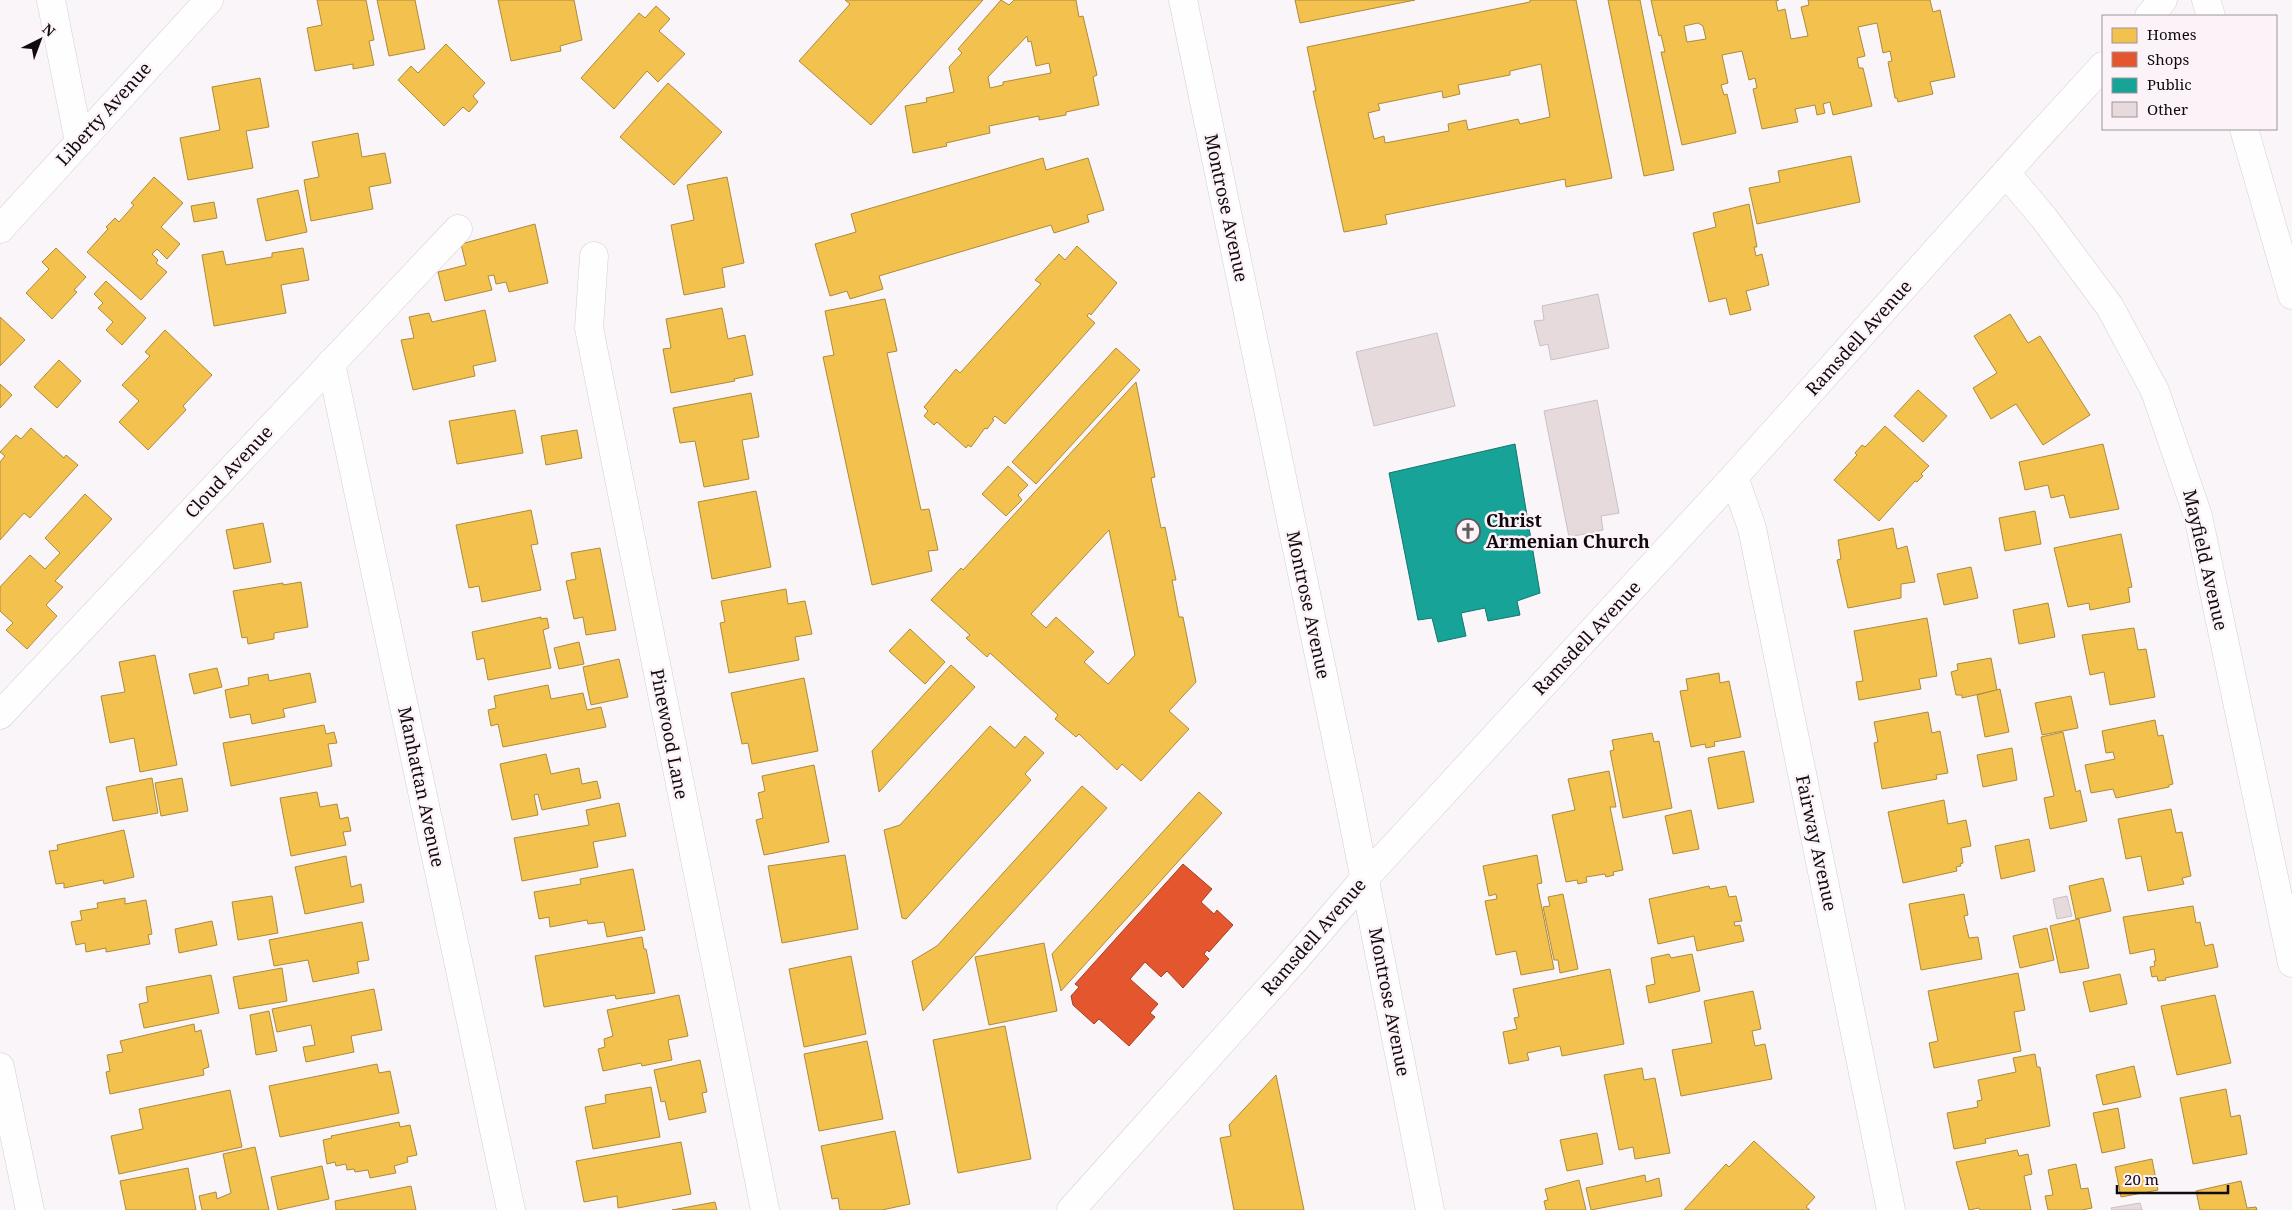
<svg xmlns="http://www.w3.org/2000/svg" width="2292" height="1210" viewBox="0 0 2292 1210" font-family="'Noto Serif',serif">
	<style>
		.homes { fill: #f2c14e; stroke: #ae8a3a; fill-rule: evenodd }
		.shops { fill: #e4572e; stroke: #a44024 }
		.public { fill: #17a398; stroke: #15756e }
		.building { fill: #e6dadd; stroke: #c8c2c4 }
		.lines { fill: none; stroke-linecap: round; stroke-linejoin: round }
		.street-casing { stroke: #d5ced2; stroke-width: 29 }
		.secondary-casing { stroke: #d5ced2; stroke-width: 29 }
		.highway-casing { stroke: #d5ced2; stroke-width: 29 }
		.street { stroke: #fefefe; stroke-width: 28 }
		.secondary { stroke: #fefefe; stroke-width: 28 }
		.highway { stroke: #fefefe; stroke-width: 28 }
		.labels { text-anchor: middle; stroke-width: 5; stroke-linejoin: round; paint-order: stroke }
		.street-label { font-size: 18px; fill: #10090d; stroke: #fcf3f8 }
		.poi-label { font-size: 18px; font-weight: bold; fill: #10090d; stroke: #fcf3f8; text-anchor: start }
	</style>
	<rect width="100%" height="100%" fill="#faf5f8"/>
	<g class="homes">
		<path d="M317 0H366L374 40 369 41 374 65 353 69V64L315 71 307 28 322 25Z"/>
		<path d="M377 0H415L425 49 389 56Z"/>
		<path d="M498 0H574L582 40 560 46 561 51 511 61Z"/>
		<path d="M845 0H983L871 125 799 61 850 4Z"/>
		<path d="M1001 0 1009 5 1014 0H1076L1079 17 1083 16 1097 75 1093 77 1099 105 1066 112V115L1039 120V116L989 126 990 133 946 143 947 146 913 153 905 106 927 102 926 98 954 92 949 67 962 53 958 49ZM1027 36 1028 42 1031 41 1036 66 1049 63 1051 73 1003 82V85L990 88 988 77Z"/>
		<path d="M1295 0H1415L1300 23Z"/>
		<path d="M1530 0H1576L1612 178 1566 187 1565 179 1385 215 1387 224 1344 232 1313 91H1316L1307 47 1530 2ZM1541 64 1550 117 1520 124 1518 119 1468 130 1466 120 1448 124 1449 131 1385 143 1384 136 1374 139 1368 113 1380 110 1378 104 1442 91 1443 98 1460 94 1458 85 1510 75V71Z"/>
		<path d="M1608 0H1640L1674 170 1644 176Z"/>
		<path d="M1651 0H1779L1776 1 1778 11 1785 9 1791 39 1808 36 1801 7 1809 5 1808 0H1930L1933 12 1940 10 1955 77 1930 82 1933 94 1898 102 1897 98H1895L1888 62 1892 61 1890 51 1883 53 1877 23 1858 27 1865 56 1857 58 1859 68H1863L1872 106 1833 115 1830 102 1823 104 1825 113 1817 115 1815 105 1795 109 1798 122 1762 129 1753 89 1757 88 1755 78 1749 80 1742 51 1722 55 1728 83 1721 85 1724 95 1727 94 1736 133 1682 145 1661 52H1665L1661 35 1659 36ZM1698 23 1703 26 1706 39 1687 42 1684 26Z"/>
		<path d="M656 6 670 19 659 31 685 54 658 82 647 71 614 109 581 78 639 13 645 18Z"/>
		<path d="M446 44 485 83 473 96 478 102 469 112 463 107 444 126 398 80 411 66 418 73Z"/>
		<path d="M260 78 269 127 246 131 253 168 188 180 180 138 220 130 212 87Z"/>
		<path d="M668 83 722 132 674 185 620 137Z"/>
		<path d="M358 133 362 157 385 153 391 183 369 187 373 209 311 221 304 180 319 177 312 142Z"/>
		<path d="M1851 156 1860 202 1757 224 1749 188 1780 182 1778 171Z"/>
		<path d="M1043 158 1046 170 1088 158 1104 210 1087 215 1089 222 1054 233 1051 225 879 276 883 289 850 299 847 291 830 296 815 244 856 232 851 214Z"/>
		<path d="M154 177 183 203 161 227 180 244 167 259 157 249 152 254 158 260 156 263 167 272 141 300 87 252 108 229 106 227 115 218 119 222 134 205 131 203Z"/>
		<path d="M727 177 744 263 722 268 725 287 684 295 671 225 694 220 687 185Z"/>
		<path d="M298 190 307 232 266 241 257 199Z"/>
		<path d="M214 202 217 218 194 222 191 206Z"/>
		<path d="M1749 204 1757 247H1754L1756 256 1762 254 1769 285 1746 291 1751 310 1730 315 1726 298 1709 302 1693 233 1716 227 1713 213Z"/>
		<path d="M535 224 548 283 509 292 506 282 496 284 494 275 488 276 492 290 445 301 438 272 466 265 461 244Z"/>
		<path d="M1077 246 1117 283 1091 315 1089 313 1087 316 1095 323 1005 424 995 416 992 419 994 420 987 429 985 428 971 447 968 445 966 448 937 422 934 425 924 416 928 411 924 407 956 369 960 373 1041 284 1035 280 1059 254 1065 260Z"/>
		<path d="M56 248 86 277 74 290 77 292 52 319 26 293 49 269 42 262Z"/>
		<path d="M303 248 309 280 281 285 286 313 214 326 202 255 223 251 226 265 272 257V253Z"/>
		<path d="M106 281 146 318 122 345 106 330 113 322 98 308 103 303 94 294Z"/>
		<path d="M885 299 897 351 887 353 921 510 929 509 938 550 928 551 932 571 872 585 823 357 834 355 825 311Z"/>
		<path d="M722 308 728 339 745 335 753 375 734 379 735 381 671 393 663 349 671 348 666 319Z"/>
		<path d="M485 310 496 361 473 366 475 376 413 390 401 340 414 338 409 317 429 313 432 322Z"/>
		<path d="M2010 314 2028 343 2040 336 2090 415 2043 445 2016 404 1991 419 1973 388 1997 373 1974 336Z"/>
		<path d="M0 317 25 340 0 366Z"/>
		<path d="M165 330 212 375 183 406 186 410 148 450 119 422 139 401 122 385 150 356 145 352Z"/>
		<path d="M1116 348 1140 370 1036 484 1012 462Z"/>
		<path d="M59 360 81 381 57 408 34 387Z"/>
		<path d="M1136 382 1155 477 1151 478 1161 528 1165 527 1176 580H1172L1179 617H1183L1196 682 1169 711 1189 729 1141 781 1122 764 1117 770 1079 734 1076 737 1055 719 1058 715 990 653 987 657 966 638 970 635 931 600 961 568 963 570ZM1109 530 1135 655 1108 684 1084 662 1094 652 1056 617 1046 628 1031 614Z"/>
		<path d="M0 384 12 395 0 408Z"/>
		<path d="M1918 390 1947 416 1923 442 1894 416Z"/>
		<path d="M751 393 759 437 742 440 749 479 704 487 695 441 680 443 673 408Z"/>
		<path d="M515 410 523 453 457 464 449 421Z"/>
		<path d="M1885 426 1929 466 1921 474 1923 476 1917 482 1915 481 1879 521 1834 480 1857 455 1855 453 1862 445 1865 447Z"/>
		<path d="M31 428 64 458 66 455 78 465 30 518 24 513 0 540V462L5 456 0 452 16 435 21 439Z"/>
		<path d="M577 430 582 458 546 465 541 436Z"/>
		<path d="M2103 444 2119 509 2070 518 2064 495 2051 498 2048 485 2025 490 2019 462Z"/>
		<path d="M1008 466 1028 485 1018 495 1022 500 1006 516 982 494Z"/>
		<path d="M756 491 771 567 712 579 698 502Z"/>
		<path d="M85 494 112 519 55 581 63 587 46 605 57 616 27 649 6 630 13 623 0 611V587L30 555 45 569 60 553 45 538Z"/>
		<path d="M531 510 538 544 531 545 541 590 482 602 479 586 469 588 456 525Z"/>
		<path d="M2035 511 2041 544 2005 551 1999 518Z"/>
		<path d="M263 523 271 562 234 569 226 530Z"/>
		<path d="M1893 528 1897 549 1907 546 1915 582 1901 584V598L1848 608 1837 560 1841 559 1838 540Z"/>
		<path d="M2121 534 2132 587 2128 588 2130 602 2090 610 2089 603 2068 607 2054 548Z"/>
		<path d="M600 548 616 630 586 635 583 617 574 619 566 581 576 579 571 553Z"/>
		<path d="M1971 567 1978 598 1944 605 1937 574Z"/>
		<path d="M301 582 308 627 274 633V639L248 644 247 637 242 638 233 591 283 583V585Z"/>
		<path d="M786 589 788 604 805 601 812 634 795 637 799 660 729 673 720 623 725 622 721 601Z"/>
		<path d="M2048 603 2055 637 2019 644 2013 610Z"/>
		<path d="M541 617V619L547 618 549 628 543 630 551 668 488 680 484 658 477 660 472 632Z"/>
		<path d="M1927 618 1937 676 1919 679 1921 689 1859 700 1856 682 1863 681 1854 631Z"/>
		<path d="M2134 628 2138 650 2146 649 2155 697 2110 705 2104 672 2090 675 2082 635Z"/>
		<path d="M910 629 945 662 925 684 889 651Z"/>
		<path d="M579 642 584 664 559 669 554 648Z"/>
		<path d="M155 655 177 765 140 772 134 738 110 743 101 696 125 692 119 662Z"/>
		<path d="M1991 658 1997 690 1962 698V695H1956L1951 672 1958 670 1957 664Z"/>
		<path d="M619 659 628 697 591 705 583 667Z"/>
		<path d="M951 665 975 687 879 792 872 751Z"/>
		<path d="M217 668 222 687 194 694 189 674Z"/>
		<path d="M310 673 316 702 283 709 285 717 252 724 250 714 230 718 225 690 249 685 248 678 268 674 269 681Z"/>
		<path d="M1719 673 1720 683 1729 681 1741 737 1714 742 1715 746 1706 748 1705 744 1691 747 1680 691 1688 690 1686 679Z"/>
		<path d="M804 678 818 751 752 764 748 743 742 744 731 693Z"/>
		<path d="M548 685 551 699 583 693 587 710 601 707 606 727 503 747 498 724 491 726 488 710 496 708 494 696Z"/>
		<path d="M2000 689 2009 732 1985 737 1977 695Z"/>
		<path d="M2071 696 2078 728 2042 735 2035 703Z"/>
		<path d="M1928 712 1932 733 1940 731 1948 773 1936 775 1937 779 1882 789 1874 743 1878 742 1874 722Z"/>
		<path d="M2155 720 2158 736 2163 735 2173 784 2169 785V787L2116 798 2113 789 2091 793 2085 765 2115 759 2113 752 2106 753 2102 731Z"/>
		<path d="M324 725 326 734 334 732 337 743 328 744 332 766 231 786 223 743Z"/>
		<path d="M990 726 1015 748 1025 736 1044 753 1025 774 1031 780 906 919 902 918 884 830 900 825Z"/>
		<path d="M2063 732 2076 792 2080 790 2087 821 2050 829 2044 798 2054 796 2041 737Z"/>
		<path d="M1652 733 1654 742 1659 741 1672 808 1623 818 1610 751 1614 750 1612 740Z"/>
		<path d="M2012 748 2017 780 1983 787 1977 755Z"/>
		<path d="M1744 751 1754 802 1718 809 1708 758Z"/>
		<path d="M546 754 551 774 579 768 582 784 597 781 601 798 542 810 538 794 534 795 538 815 512 820 500 764Z"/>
		<path d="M814 765 829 842 764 855 756 820 763 818 758 793 765 791 762 776Z"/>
		<path d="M1609 771 1616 807H1610L1623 870 1613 872 1614 875 1606 877 1605 874 1586 877 1587 882 1578 884 1577 880 1566 882 1552 815 1575 810 1568 779Z"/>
		<path d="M152 778 158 813 113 821 106 787Z"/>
		<path d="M182 778 188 811 161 816 155 783Z"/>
		<path d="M1082 786 1107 808 923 1011 912 961 937 946Z"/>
		<path d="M317 792 320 807 337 804 340 819 348 817 351 831 343 832 346 845 291 856 280 798Z"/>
		<path d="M1199 792 1222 813 1061 991 1052 954Z"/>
		<path d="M1944 800 1948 824 1966 820 1971 846 1961 848 1963 863 1960 864 1961 866 1956 867 1957 871 1903 883 1888 812Z"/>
		<path d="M619 803 626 836 593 842 598 867 522 881 514 838 589 825 586 810Z"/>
		<path d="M2171 809 2176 833 2182 832 2191 876 2182 878 2184 884 2148 891 2141 856 2126 859 2118 819Z"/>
		<path d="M1691 810 1699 849 1673 854 1665 816Z"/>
		<path d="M124 830 134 877 104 884 103 880 64 888V883L56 884 49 851 58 850 57 845Z"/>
		<path d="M2029 839 2035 871 2001 879 1995 846Z"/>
		<path d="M845 855 858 929 782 943 768 866Z"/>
		<path d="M1537 855 1542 883 1537 884 1554 969 1521 975 1516 951 1496 955 1485 901 1497 899 1496 894 1489 896 1483 866Z"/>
		<path d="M346 856 351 887 361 884 364 902 305 914 295 867Z"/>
		<path d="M633 869 645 930 607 937 604 922 588 924 587 920 550 927 549 917 539 919 534 892 581 884 580 879Z"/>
		<path d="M2103 878 2111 911 2076 919 2069 886Z"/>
		<path d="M1709 886 1710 889 1726 886 1729 897 1736 896 1742 921 1734 922 1735 926 1740 925 1744 941 1697 951 1694 936 1658 944 1649 899Z"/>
		<path d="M1563 894 1578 969 1560 973 1558 960H1554L1543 907 1550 906 1548 897Z"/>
		<path d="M1964 894 1968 915 1964 916 1969 938 1978 937 1982 959 1921 970 1909 904Z"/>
		<path d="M272 896 278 933 238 940 232 902Z"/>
		<path d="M125 898V904L146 900 152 934 148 935 150 944 106 952V948L86 952 85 943 76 945 71 922 82 920 80 911 98 908 97 903Z"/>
		<path d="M2193 906 2196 923 2200 922 2205 946 2213 944 2218 967 2165 978 2166 980 2158 981 2157 976 2152 977 2150 967 2155 966 2154 961H2156L2154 949 2130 954 2123 917Z"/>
		<path d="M2079 919 2089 968 2060 973 2050 926Z"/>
		<path d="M212 921 217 945 179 953 175 929Z"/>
		<path d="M362 922 369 960 357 962 359 973 313 982 308 960 274 966 269 940Z"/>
		<path d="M2047 928 2054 960 2020 968 2013 936Z"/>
		<path d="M642 937 644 949H646L655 993 616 999 615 995 544 1007 535 956Z"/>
		<path d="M1044 943 1057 1011 989 1025 975 957Z"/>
		<path d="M1669 954 1671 958 1692 954 1700 991 1649 1003 1646 986 1655 984 1651 958Z"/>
		<path d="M851 956 866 1034 804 1047 789 969Z"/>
		<path d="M282 968 287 1001 239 1009 233 977Z"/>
		<path d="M1610 969 1624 1044 1562 1056 1560 1046 1527 1053 1529 1060 1509 1064 1503 1032 1517 1029 1514 1018 1519 1017 1513 989Z"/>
		<path d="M2018 973 2025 1010 2014 1012 2021 1051 1934 1068 1929 1043 1938 1041 1928 991Z"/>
		<path d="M2120 974 2127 1004 2090 1012 2083 982Z"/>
		<path d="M211 975 219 1013 144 1028 139 1004 148 1002 146 987Z"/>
		<path d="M374 989 382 1030 351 1036 354 1052 306 1062 303 1047 315 1045 311 1025 277 1032 272 1009Z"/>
		<path d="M1753 991 1761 1029 1752 1031 1755 1046 1765 1044 1772 1079 1681 1096 1672 1050 1712 1043 1704 1001Z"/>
		<path d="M679 995 688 1036 668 1040 672 1060 642 1066 641 1063 603 1071 598 1049 605 1047 604 1039 613 1036 607 1010Z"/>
		<path d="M2215 995 2231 1063 2177 1075 2161 1006Z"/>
		<path d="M269 1011 277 1051 256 1055 250 1015Z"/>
		<path d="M194 1024 195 1032 201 1030 209 1067 203 1069 204 1075 110 1094 106 1072 110 1071 107 1055 123 1052 120 1041Z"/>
		<path d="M1005 1026 1031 1159 958 1173 933 1040Z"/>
		<path d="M867 1041 883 1119 819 1131 804 1054Z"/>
		<path d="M2035 1054 2037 1067H2040L2050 1126 1985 1139 1986 1143 1954 1149 1947 1113 1978 1107 1977 1101 1982 1100 1978 1080 2016 1072 2013 1058Z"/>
		<path d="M700 1060 707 1092 702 1093 706 1112 669 1120 665 1101 661 1102 654 1070Z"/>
		<path d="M377 1064 379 1073 390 1071 399 1113 280 1137 269 1086Z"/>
		<path d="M2134 1066 2141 1097 2103 1105 2096 1075Z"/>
		<path d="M1642 1068 1644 1080 1655 1078 1670 1153 1635 1159 1633 1147 1619 1150 1604 1075Z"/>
		<path d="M1276 1075 1304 1210H1234L1220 1138 1231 1136 1229 1125Z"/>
		<path d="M651 1087 660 1137 593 1149 585 1107 606 1103 605 1095Z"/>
		<path d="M2226 1089 2231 1117 2240 1115 2247 1154 2193 1164 2180 1098Z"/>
		<path d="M230 1090 242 1147 119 1174 111 1136 143 1129 139 1109Z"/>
		<path d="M2118 1108 2125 1148 2102 1153 2093 1113Z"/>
		<path d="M399 1122 400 1127 410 1125 417 1155 407 1157 408 1162 394 1166 396 1173 370 1178 368 1170 355 1172 354 1169 347 1170 346 1164 336 1166 335 1162 327 1164 323 1140 332 1138 331 1136Z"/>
		<path d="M895 1131 910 1204 882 1210H840L838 1198 832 1199 821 1146Z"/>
		<path d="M1597 1133 1603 1164 1567 1171 1560 1140Z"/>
		<path d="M1754 1141 1815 1197 1806 1207 1810 1210H1684L1726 1164 1729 1167Z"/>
		<path d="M681 1142 691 1194 618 1208 617 1196 584 1202 576 1161Z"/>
		<path d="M255 1147 269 1210H202L199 1196 216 1192 217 1199 231 1193 223 1154Z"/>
		<path d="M2017 1150 2019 1156 2028 1154 2032 1174 2024 1176 2031 1210H1980L1979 1208 1969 1210 1956 1162Z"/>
		<path d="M2152 1159 2158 1190 2121 1197 2115 1167Z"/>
		<path d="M2076 1164 2081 1189 2088 1188 2092 1208 2082 1210H2048L2045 1196 2053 1195 2048 1170Z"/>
		<path d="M322 1166 329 1199 278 1210 271 1177Z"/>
		<path d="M188 1168 196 1210H126L120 1181Z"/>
		<path d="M1645 1175 1646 1182 1659 1178 1662 1196 1591 1210 1586 1188Z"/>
		<path d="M1579 1180 1586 1210H1546L1544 1201 1548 1200 1545 1189Z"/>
		<path d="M2241 1181 2247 1208 2256 1207 2257 1210H2200L2196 1191Z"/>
		<path d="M411 1186 416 1210H336L335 1201Z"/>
		<path d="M715 1202 717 1210H672Z"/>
	</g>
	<path class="shops" d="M1183 864 1212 889 1201 902 1214 914 1217 910 1233 925 1209 952 1207 950 1204 954 1209 959 1183 988 1167 971 1161 977 1145 962 1130 979 1158 1004 1150 1013 1155 1017 1129 1046 1099 1019 1094 1024 1073 1005 1071 996 1079 987 1075 984Z"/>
	<path class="public" d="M1515 444 1540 593 1517 601 1520 615 1488 621 1485 608 1461 613 1466 636 1438 642 1432 618 1418 620 1389 473Z"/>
	<g class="building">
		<path d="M1598 294 1609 348 1551 360 1548 344 1540 346 1534 321 1544 320 1542 306Z"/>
		<path d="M1437 333 1455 406 1374 426 1356 352Z"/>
		<path d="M1597 400 1619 513 1601 516 1603 530 1569 537 1544 411Z"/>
		<path d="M2067 896 2072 916 2057 919 2053 899Z"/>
		<path d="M2140 1203 2142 1210H2112L2111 1208Z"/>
	</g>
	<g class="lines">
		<defs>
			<g id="street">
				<path d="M51 0 79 142"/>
				<path d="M2006 173 2044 218 2110 307 2155 391 2198 516 2292 963"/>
				<path d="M0 229 209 0"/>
				<path d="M594 256 589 328 765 1210"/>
				<path d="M331 363 511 1210"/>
				<path d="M1734 477 1752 528 1891 1210"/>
				<path d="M0 715 458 229"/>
				<path d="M0 1067 30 1210"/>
			</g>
			<g id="secondary">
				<path d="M1183 0 1349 800 1430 1210"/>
				<path d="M2149 16 2163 0"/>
				<path d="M1071 1210 1293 962 1365 878 1734 477 2036 139 2103 66"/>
			</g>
			<g id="highway">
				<path d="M2206 0 2211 16"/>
				<path d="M2244 129 2292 295"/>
			</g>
		</defs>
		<use href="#street" class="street-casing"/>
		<use href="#secondary" class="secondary-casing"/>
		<use href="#highway" class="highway-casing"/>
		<use href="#street" class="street"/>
		<use href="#secondary" class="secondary"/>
		<use href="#highway" class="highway"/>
	</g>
	<defs>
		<symbol id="church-ring" viewBox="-11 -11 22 22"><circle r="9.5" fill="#fcf3f8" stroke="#625c5f" stroke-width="1.5"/><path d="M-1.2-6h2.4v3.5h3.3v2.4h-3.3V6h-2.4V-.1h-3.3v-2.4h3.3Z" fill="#625c5f"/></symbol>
	</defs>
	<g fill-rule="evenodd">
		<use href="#church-ring" x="1454" y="517" width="28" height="28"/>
	</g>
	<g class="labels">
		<g class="street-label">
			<text transform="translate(104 114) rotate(-48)" y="6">Liberty Avenue</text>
			<text transform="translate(1226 208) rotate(78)" y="6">Montrose Avenue</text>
			<text transform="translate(1859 338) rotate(-48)" y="6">Ramsdell Avenue</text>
			<text transform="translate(229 472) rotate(-47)" y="6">Cloud Avenue</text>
			<text transform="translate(2205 560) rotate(77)" y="6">Mayfield Avenue</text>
			<text transform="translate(1308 605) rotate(78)" y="6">Montrose Avenue</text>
			<text transform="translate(1587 638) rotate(-47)" y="6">Ramsdell Avenue</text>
			<text transform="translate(669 734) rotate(79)" y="6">Pinewood Lane</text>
			<text transform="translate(421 787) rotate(78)" y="6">Manhattan Avenue</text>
			<text transform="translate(1816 843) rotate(78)" y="6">Fairway Avenue</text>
			<text transform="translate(1314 937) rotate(-49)" y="6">Ramsdell Avenue</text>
			<text transform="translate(1389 1002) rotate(79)" y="6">Montrose Avenue</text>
		</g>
		<g class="poi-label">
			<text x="1486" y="527">Christ<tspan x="1486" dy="21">Armenian Church</tspan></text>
		</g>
	</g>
	<rect x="2102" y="15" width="175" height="115" fill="#fcf3f8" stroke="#9e959a"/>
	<rect x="2112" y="28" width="25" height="15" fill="#f2c14e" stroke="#9e959a"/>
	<text x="2147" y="40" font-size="15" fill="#10090d">Homes</text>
	<rect x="2112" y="52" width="25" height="15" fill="#e4572e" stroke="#9e959a"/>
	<text x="2147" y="65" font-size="15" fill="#10090d">Shops</text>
	<rect x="2112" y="78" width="25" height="15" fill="#17a398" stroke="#9e959a"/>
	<text x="2147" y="90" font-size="15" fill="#10090d">Public</text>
	<rect x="2112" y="102" width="25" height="15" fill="#e6dadd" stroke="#9e959a"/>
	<text x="2147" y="115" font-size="15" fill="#10090d">Other</text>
	<g transform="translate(40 40) rotate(42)" stroke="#fcf3f8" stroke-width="4" paint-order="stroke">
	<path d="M0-4L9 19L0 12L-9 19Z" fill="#10090d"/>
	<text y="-8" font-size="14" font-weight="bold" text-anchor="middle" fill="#10090d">N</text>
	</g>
	<path d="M2117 1185v8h111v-8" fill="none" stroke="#10090d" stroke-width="2.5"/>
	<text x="2124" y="1185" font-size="15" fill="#10090d" stroke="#fcf3f8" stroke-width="4" paint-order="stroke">20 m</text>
</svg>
